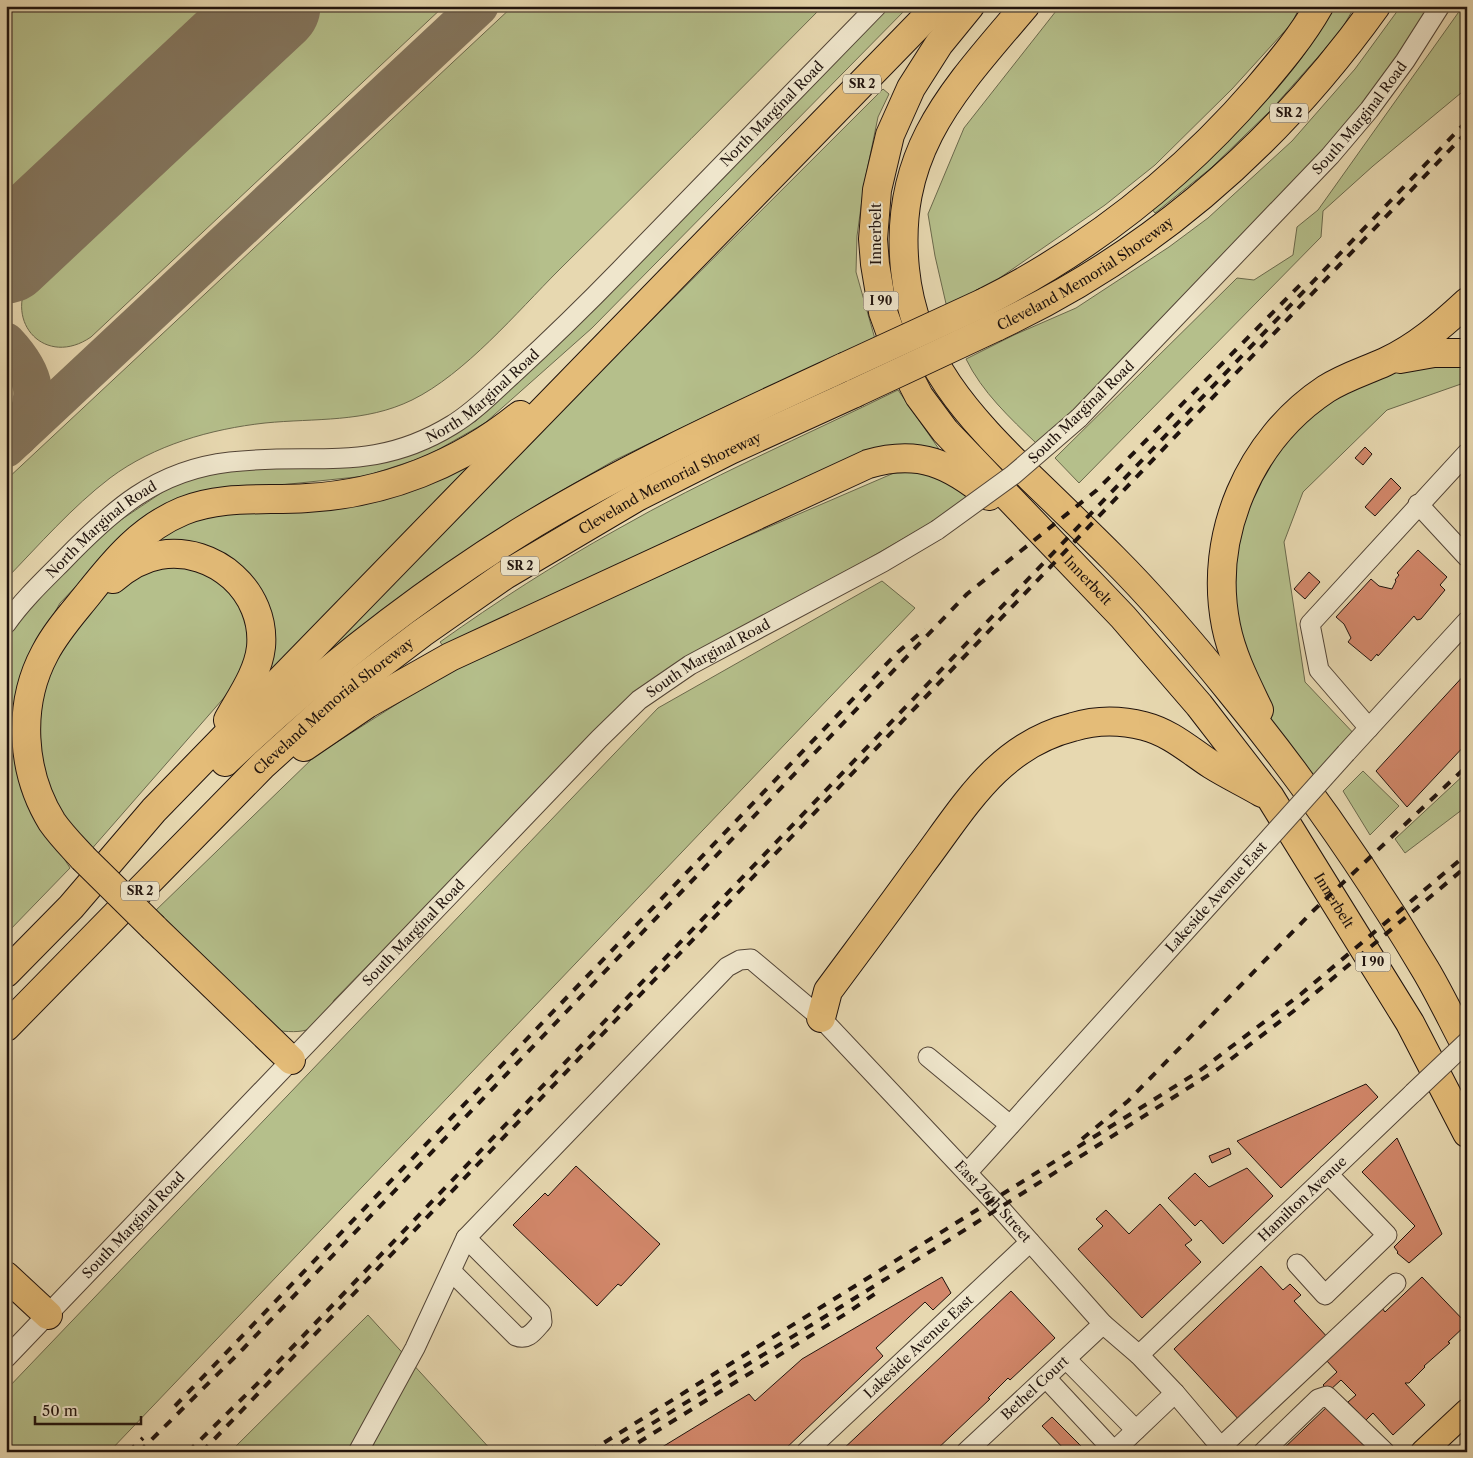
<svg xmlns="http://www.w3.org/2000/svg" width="1473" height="1458" viewBox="0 0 1473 1458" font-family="'Libre Caslon Text',serif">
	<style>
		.green { fill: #b5bf8b; stroke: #6a694c }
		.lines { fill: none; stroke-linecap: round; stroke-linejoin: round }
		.taxiway { stroke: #84765e; stroke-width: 39 }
		.runway { stroke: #84765e; stroke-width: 95 }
		.building { fill: #d2876a; stroke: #20130d }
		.minor-casing { stroke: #524436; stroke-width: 21 }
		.major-casing { stroke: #20130d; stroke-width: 26 }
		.highway-casing { stroke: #20130d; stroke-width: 30 }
		.minor { stroke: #efe6cc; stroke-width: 19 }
		.major { stroke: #e4bc78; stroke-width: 24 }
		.highway { stroke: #e4bc78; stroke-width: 28 }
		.rail { stroke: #20130d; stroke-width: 4; stroke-dasharray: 9 9; stroke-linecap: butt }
		.minor-bridge-casing { stroke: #524436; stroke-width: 21; stroke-linecap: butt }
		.highway-bridge-casing { stroke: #20130d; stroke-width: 30; stroke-linecap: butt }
		.minor-bridge { stroke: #efe6cc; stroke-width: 19 }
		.highway-bridge { stroke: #e4bc78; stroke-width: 28 }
		.labels { text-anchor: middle; stroke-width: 4; stroke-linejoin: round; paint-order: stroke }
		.shield { fill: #efe6cc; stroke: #5e5246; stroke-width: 1 }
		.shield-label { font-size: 12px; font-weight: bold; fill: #20130d }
		.street-label { font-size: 14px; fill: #20130d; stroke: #efe6cc }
	</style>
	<rect width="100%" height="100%" fill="#e7d8b0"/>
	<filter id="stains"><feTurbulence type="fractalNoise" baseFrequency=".004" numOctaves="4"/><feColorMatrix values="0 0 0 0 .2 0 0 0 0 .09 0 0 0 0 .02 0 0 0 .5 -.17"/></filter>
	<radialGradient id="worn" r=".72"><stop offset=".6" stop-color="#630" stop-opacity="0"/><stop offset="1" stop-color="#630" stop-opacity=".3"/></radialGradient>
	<g class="green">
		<path d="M6 6H229L6 214Z"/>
		<path d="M321 6H444L91 337C46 368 3 323 30 278Z"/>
		<path d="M513 6H823C735 95 647 183 559 270 517 312 465 374 412 400 365 423 315 418 265 423 211 429 154 445 110 478 72 507 39 545 6 579V480Z"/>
		<path d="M887 6H909L592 328 485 423 427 456 366 476 261 487 103 558 60 603 36 646 17 712 14 755 45 828 70 868 6 934V638L12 627 85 544 179 481 236 469 427 446 476 421 544 356Z"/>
		<path d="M1060 6H1300L1292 23 1232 89 1155 165 1105 205 978 293 947 308 935 256 928 214 964 128Z"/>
		<path d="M1333 6H1355L1340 32 1270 111 1211 168 1155 213 1151 208C1208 159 1267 109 1310 46 1319 34 1325 19 1333 6Z"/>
		<path d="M1401 6H1431L1392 65 1334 140 1141 342 1067 416 1036 443C1010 418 982 392 966 359L1014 335 1076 308 1169 247 1208 218 1292 141 1355 69Z"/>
		<path d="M1463 6H1467V88L1373 166 1323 211 1321 237 1079 483 1055 458 1237 278 1254 280 1293 255 1297 227 1318 210Z"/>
		<path d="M883 89 889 94 878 117 864 185 857 236 856 272 875 339 731 404 615 460 542 502 426 577 332 650 329 642Z"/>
		<path d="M1467 353V384H1461L1387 410 1303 492 1284 542 1305 682 1359 739 1311 792 1281 757 1233 652 1239 496 1327 389Z"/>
		<path d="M898 390 941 452 925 447 445 648 440 642C496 602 555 564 616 530 707 478 804 436 898 390Z"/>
		<path d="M465 462 468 467 268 673 273 646 191 543 171 541 153 545 157 535 211 511Z"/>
		<path d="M921 472 951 478 967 496 948 513 859 564 679 661 546 783 334 1000C319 1033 305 1034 272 1030L153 913 315 756 444 674 727 545 894 473Z"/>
		<path d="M176 562 200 567 234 591 251 634 246 662 229 692 89 852 48 793 34 724 53 655 81 618 118 582Z"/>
		<path d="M882 581 915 608 109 1452H6V1390L658 708Z"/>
		<path d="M1363 771 1399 806 1370 835 1343 791Z"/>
		<path d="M1467 772V806L1405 853 1395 839Z"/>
		<path d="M368 1315 493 1452H230Z"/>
	</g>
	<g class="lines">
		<g class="taxiway">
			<path d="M6 260 18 245"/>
			<path d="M6 342C36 374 42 398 18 437"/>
			<path d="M6 448 479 6"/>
		</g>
		<path class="runway" d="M6 256 273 6"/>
	</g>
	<g class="building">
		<path d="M1365 447 1372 454 1363 465 1355 458Z"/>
		<path d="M1391 478 1401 488 1375 516 1365 507Z"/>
		<path d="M1418 550 1447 577 1440 585 1445 590 1421 619 1417 620 1414 616 1378 656 1377 654 1371 661 1348 642 1351 638 1344 624 1336 617 1371 579 1379 586 1392 589 1396 581 1395 580 1399 575 1397 573Z"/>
		<path d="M1309 572 1320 582 1305 599 1294 589Z"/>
		<path d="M1467 672V743L1407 807 1376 771Z"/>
		<path d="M1366 1084 1378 1097 1281 1188 1237 1141Z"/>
		<path d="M1397 1138 1442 1234 1409 1263 1397 1253 1398 1252 1394 1247 1415 1226 1362 1172Z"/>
		<path d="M1229 1148 1231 1154 1212 1163 1209 1156Z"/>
		<path d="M576 1166 660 1244 621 1286 618 1284 597 1306 513 1225 545 1193 548 1196Z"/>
		<path d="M1247 1168 1273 1196 1223 1244 1201 1220 1195 1226 1168 1198 1195 1173 1209 1187Z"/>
		<path d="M1160 1204 1192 1240 1185 1245 1201 1262 1142 1318 1078 1249 1103 1226 1096 1219 1106 1210 1129 1234Z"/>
		<path d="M1261 1266 1283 1290 1290 1284 1301 1295 1294 1301 1330 1340 1241 1422 1174 1349Z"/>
		<path d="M942 1277 951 1293 933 1310 925 1302 876 1348 883 1356 782 1452H654L749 1394 755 1401 802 1359Z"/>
		<path d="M1422 1277 1467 1324 1448 1342 1450 1343 1424 1366 1425 1367 1409 1383H1405L1425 1405 1393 1435 1373 1413 1364 1422 1357 1415 1359 1413 1348 1402 1356 1395 1341 1380 1329 1391 1323 1385 1337 1372 1326 1360 1382 1308 1385 1312Z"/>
		<path d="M1011 1291 1055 1338 1010 1380 1008 1378 988 1398 990 1399 934 1452H840Z"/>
		<path d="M1330 1404 1374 1452H1280Z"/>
		<path d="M1052 1417 1085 1450 1083 1452H1067L1042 1426Z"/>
	</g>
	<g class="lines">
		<defs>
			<g id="minor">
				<path id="s1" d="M1079 418 1330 156 1369 110 1405 61 1440 6"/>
				<path d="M1418 504 1467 557"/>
				<path id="s2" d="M6 624C22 601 42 582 62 562 111 511 156 470 230 462 315 452 372 474 452 425 474 412 493 392 512 375 549 341 585 306 620 270 705 182 791 94 877 6"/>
				<path d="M1369 728 1319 670 1310 624 1467 453"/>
				<path d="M1346 753 1467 621"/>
				<path d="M928 1057 1010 1125"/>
				<path d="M967 1173 1248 862"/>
				<path d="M1297 1264 1325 1295 1387 1235 1328 1174"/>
				<path d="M452 1272 516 1336C528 1341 534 1331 542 1322L541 1313 466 1238"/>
				<path id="s3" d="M1139 1355 1413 1093"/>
				<path id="s4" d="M6 1358 599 739 639 700 690 665 883 562 937 530"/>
				<path d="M1066 1359 1136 1430"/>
				<path d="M1046 1378 1114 1451"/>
				<path d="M1221 1447 1396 1283"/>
				<path id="s5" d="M358 1452 415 1348 466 1238 727 967 740 960 751 959 821 1018 1000 1208 1103 1324 1139 1355 1175 1393 1225 1452"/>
				<path id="s6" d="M806 1452 1030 1242"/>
				<path id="s7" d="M966 1452 1103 1324"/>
				<path d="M1113 1452 1175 1393"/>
				<path d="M1263 1452 1318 1399 1327 1396 1385 1452"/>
			</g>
			<path id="major" d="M1423 1452 1467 1411"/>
			<g id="highway">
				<path id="s8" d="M970 6 939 44 911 88 890 135 877 190 873 239 875 264 883 312 900 359 919 396 945 431 1123 617 1199 705 1270 797 1410 1023 1467 1133"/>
				<path d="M1025 6C954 90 893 151 905 269 914 360 969 417 1031 478 1058 504 1086 531 1113 558 1155 600 1194 646 1231 692 1300 776 1369 875 1425 969 1440 994 1453 1022 1467 1048"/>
				<path d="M985 302C1090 249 1181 177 1258 88 1280 62 1302 36 1319 6"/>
				<path id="s9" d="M996 327C1150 255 1277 144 1376 6"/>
				<path d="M1400 359 1434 353H1467"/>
				<path d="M113 579C126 568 142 558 160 555 215 546 266 592 261 647 258 674 240 698 228 720"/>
				<path d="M1259 710C1246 683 1232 656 1226 626 1208 536 1249 440 1326 389 1345 377 1365 371 1385 362 1417 347 1441 326 1467 302"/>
				<path d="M304 747 367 704 450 657 868 464C919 449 950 464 989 496"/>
				<path d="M225 762C316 676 414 598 520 532 624 468 734 418 844 367"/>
				<path d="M83 858C72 846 61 835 52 822 21 772 17 705 45 653 57 630 74 612 89 593 116 559 142 528 183 511 223 495 265 501 307 498 384 494 460 464 520 415"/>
				<path d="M154 928 291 1060"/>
				<path d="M6 973 71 907 154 810 937 6"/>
				<path d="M821 1018 828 991C859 949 890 908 920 866 964 808 997 746 1073 727 1096 720 1120 720 1144 726 1171 733 1189 750 1212 765 1228 775 1245 783 1262 793"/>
				<path id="s10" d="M6 1027 262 766 339 696 422 633 505 575 637 497 730 450 855 393"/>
				<path d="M6 1276 48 1315"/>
			</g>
		</defs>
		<use href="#minor" class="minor-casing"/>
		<use href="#major" class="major-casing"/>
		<use href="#highway" class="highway-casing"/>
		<use href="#minor" class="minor"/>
		<use href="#major" class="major"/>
		<use href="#highway" class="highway"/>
		<g class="rail">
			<path d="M1082 1139 1128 1101 1314 910 1467 766"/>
			<path d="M175 1406 898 652 925 629"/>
			<path d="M128 1452 143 1438"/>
			<path d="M139 1452 243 1349 967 594 1097 490 1302 283"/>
			<path d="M188 1452 258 1383 1467 121"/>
			<path d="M202 1452 1467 132"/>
			<path d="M589 1452 1198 1072 1301 994 1467 854"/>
			<path d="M606 1452 952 1238 1218 1069 1295 1010 1467 866"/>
			<path d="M623 1452 847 1313 879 1291"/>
		</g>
		<defs>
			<g id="minor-bridge">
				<path d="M937 530 1013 475 1079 418"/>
				<path d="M1248 862 1346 753"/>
				<path d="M1413 1093 1467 1042"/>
			</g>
			<g id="highway-bridge">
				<path d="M844 367 985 302"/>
				<path d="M855 393 996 327"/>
				<path d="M83 858 154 928"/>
			</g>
		</defs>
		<use href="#minor-bridge" class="minor-bridge-casing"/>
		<use href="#highway-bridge" class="highway-bridge-casing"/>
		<use href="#minor-bridge" class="minor-bridge"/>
		<use href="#highway-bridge" class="highway-bridge"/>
	</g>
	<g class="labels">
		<g class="shield">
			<rect x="843" y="74.5" width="38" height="19" rx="4"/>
			<rect x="1270" y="103.5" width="38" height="19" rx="4"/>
			<rect x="863.5" y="291.5" width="35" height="19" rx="4"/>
			<rect x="501" y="556.5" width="38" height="19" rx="4"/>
			<rect x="121" y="881.5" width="38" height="19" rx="4"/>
			<rect x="1355.5" y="952.5" width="35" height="19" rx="4"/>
		</g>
		<g class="shield-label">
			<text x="862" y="88">SR 2</text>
			<text x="1289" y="117">SR 2</text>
			<text x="881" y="305">I 90</text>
			<text x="520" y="570">SR 2</text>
			<text x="140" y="895">SR 2</text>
			<text x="1373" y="966">I 90</text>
		</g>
		<g class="street-label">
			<text dy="5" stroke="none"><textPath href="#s2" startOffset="959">North Marginal Road</textPath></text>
			<text dy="5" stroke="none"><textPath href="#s1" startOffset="411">South Marginal Road</textPath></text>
			<text transform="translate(876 234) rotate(-90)" y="5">Innerbelt</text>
			<text dy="5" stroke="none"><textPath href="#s9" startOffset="104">Cleveland Memorial Shoreway</textPath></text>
			<text dy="5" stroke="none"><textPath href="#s2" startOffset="554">North Marginal Road</textPath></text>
			<text transform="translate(1081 412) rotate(-44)" y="5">South Marginal Road</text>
			<text dy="5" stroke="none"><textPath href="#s10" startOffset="864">Cleveland Memorial Shoreway</textPath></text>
			<text dy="5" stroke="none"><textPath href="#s2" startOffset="135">North Marginal Road</textPath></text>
			<text dy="5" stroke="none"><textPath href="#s8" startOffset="674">Innerbelt</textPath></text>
			<text dy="5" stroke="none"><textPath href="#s4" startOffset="994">South Marginal Road</textPath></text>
			<text dy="5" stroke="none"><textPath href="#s10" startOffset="459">Cleveland Memorial Shoreway</textPath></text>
			<text transform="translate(1216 897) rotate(-48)" y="5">Lakeside Avenue East</text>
			<text dy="5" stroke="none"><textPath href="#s8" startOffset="1079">Innerbelt</textPath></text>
			<text dy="5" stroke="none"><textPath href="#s4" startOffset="589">South Marginal Road</textPath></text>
			<text dy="5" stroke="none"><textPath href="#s3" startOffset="226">Hamilton Avenue</textPath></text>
			<text dy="5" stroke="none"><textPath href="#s5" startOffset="985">East 26th Street</textPath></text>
			<text dy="5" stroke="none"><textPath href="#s4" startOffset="184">South Marginal Road</textPath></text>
			<text dy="5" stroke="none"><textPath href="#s6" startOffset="154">Lakeside Avenue East</textPath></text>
			<text dy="5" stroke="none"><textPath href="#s7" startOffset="94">Bethel Court</textPath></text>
		</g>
	</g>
	<rect width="1473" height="1458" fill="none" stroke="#e7d8b0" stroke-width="25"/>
	<rect x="8" y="8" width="1458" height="1443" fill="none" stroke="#20130d" stroke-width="2.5"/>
	<rect x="12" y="12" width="1448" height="1433" fill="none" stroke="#20130d"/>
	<path d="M35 1416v8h106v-8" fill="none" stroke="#20130d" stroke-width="2.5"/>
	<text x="42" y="1416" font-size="15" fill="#20130d" stroke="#efe6cc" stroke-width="4" paint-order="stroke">50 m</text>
	<rect width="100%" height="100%" filter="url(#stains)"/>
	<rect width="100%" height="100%" fill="url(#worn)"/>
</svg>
